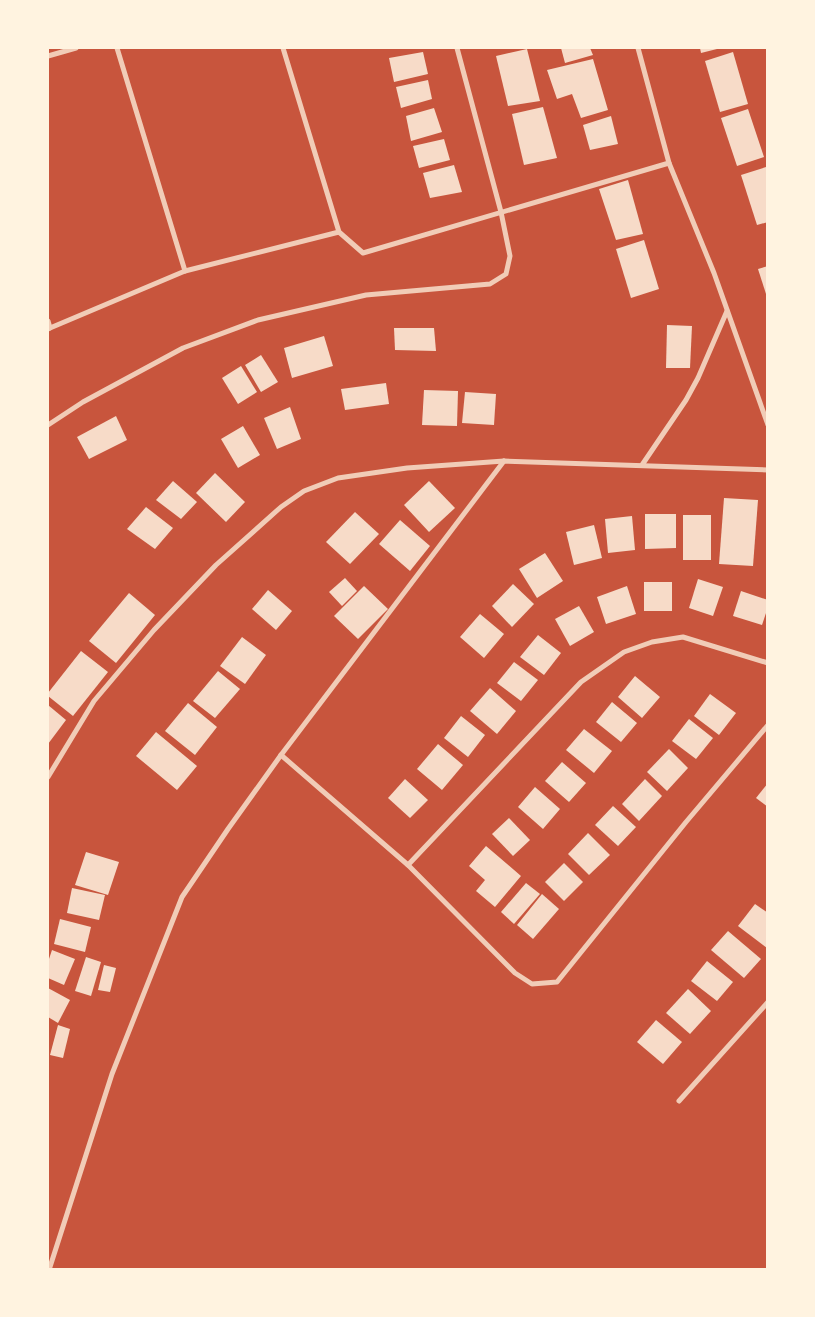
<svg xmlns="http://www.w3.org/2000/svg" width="815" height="1317" viewBox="0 0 815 1317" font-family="'Archivo Narrow',sans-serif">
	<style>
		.building { fill: #f7dbc8 }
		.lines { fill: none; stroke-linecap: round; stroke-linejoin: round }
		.minor { stroke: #f1ccb7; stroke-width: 5 }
	</style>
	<rect width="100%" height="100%" fill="#c8553d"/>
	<g class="building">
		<path d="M561 48H590L593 55 565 63Z"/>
		<path d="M700 48H721L701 53Z"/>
		<path d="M527 49 540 101 508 106 496 56Z"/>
		<path d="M423 52 428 74 394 82 389 58Z"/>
		<path d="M733 52 748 104 720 112 705 61Z"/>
		<path d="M593 59 608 110 581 118 572 94 557 99 547 70Z"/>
		<path d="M428 80 432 99 401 108 396 87Z"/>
		<path d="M543 107 557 158 524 165 512 114Z"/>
		<path d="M434 108 442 132 411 141 406 116Z"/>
		<path d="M748 109 764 157 737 166 721 118Z"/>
		<path d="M611 116 618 144 590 150 583 125Z"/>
		<path d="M444 139 450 160 419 168 413 146Z"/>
		<path d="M454 165 462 192 430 198 423 173Z"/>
		<path d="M766 167 768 172V222L757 225 741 175Z"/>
		<path d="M628 180 643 234 616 240 599 189Z"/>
		<path d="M644 240 659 289 631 298 616 249Z"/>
		<path d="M768 266V297H767L758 269Z"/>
		<path d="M667 325 692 326 690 368H666Z"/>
		<path d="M394 328H434L436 351 395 350Z"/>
		<path d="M324 336 333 366 292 378 284 348Z"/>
		<path d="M261 355 278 382 261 392 245 365Z"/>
		<path d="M241 366 257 392 238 404 222 378Z"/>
		<path d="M386 383 389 404 345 410 341 389Z"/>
		<path d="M424 390 458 391 457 426 422 425Z"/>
		<path d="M465 392 496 394 494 425 462 423Z"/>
		<path d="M290 407 301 439 277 449 264 418Z"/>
		<path d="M116 416 127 440 89 459 77 437Z"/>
		<path d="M243 426 260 455 238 468 221 439Z"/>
		<path d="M215 473 245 502 226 522 196 493Z"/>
		<path d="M173 481 197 502 181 519 156 500Z"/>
		<path d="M429 481 455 508 429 532 404 505Z"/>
		<path d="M724 498 758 500 753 566 719 564Z"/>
		<path d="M146 507 173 528 155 549 127 529Z"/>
		<path d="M355 512 379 534 350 564 326 542Z"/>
		<path d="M645 514H676V548L645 549Z"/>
		<rect x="683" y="515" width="28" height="45"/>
		<path d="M632 516 635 550 608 553 605 519Z"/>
		<path d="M400 520 430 546 410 571 379 544Z"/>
		<path d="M594 525 602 558 574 565 566 532Z"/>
		<path d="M545 553 563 581 537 598 519 569Z"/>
		<path d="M345 578 357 591 342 606 329 592Z"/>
		<path d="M698 579 723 587 713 616 689 608Z"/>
		<rect x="644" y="582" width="28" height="29"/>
		<path d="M513 584 534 604 512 627 492 606Z"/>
		<path d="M364 586 388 609 358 639 334 616Z"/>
		<path d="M627 586 636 614 606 624 597 597Z"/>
		<path d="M268 590 292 611 276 630 252 609Z"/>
		<path d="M741 591 768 600V607L762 625 733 616Z"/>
		<path d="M129 593 155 615 116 663 89 641Z"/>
		<path d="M579 606 594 632 570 646 555 619Z"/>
		<path d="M480 614 504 634 484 658 460 637Z"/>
		<path d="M538 635 561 653 544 675 520 657Z"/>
		<path d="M242 637 266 655 245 684 220 666Z"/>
		<path d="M81 651 108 672 73 716 48 696V693Z"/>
		<path d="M514 662 538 680 521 701 497 683Z"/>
		<path d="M218 671 240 689 215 718 193 701Z"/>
		<path d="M635 676 660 697 642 718 618 697Z"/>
		<path d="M490 688 516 711 497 734 470 711Z"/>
		<path d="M710 694 736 713 719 735 694 716Z"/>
		<path d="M612 702 637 723 621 742 596 722Z"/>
		<path d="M188 703 217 727 195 755 165 731Z"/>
		<path d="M48 705 66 720 48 744Z"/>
		<path d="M461 716 485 735 468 757 444 738Z"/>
		<path d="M689 719 713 738 696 759 672 741Z"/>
		<path d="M584 729 612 751 594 773 566 750Z"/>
		<path d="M156 732 197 766 177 790 136 756Z"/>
		<path d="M438 744 463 765 442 790 417 769Z"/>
		<path d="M669 749 688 768 667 791 647 772Z"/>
		<path d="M562 762 586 783 569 802 545 781Z"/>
		<path d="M405 779 428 800 410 818 388 798Z"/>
		<path d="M645 779 662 796 639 821 622 804Z"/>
		<path d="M768 783V807L756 798Z"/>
		<path d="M535 787 560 809 543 829 518 807Z"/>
		<path d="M613 806 636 827 618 846 595 825Z"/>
		<path d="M509 818 530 840 513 856 492 834Z"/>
		<path d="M588 833 610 855 589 875 568 854Z"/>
		<path d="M486 846 521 876 495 907 476 891 485 880 469 866Z"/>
		<path d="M86 852 119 862 108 895 75 885Z"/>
		<path d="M564 863 583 882 564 901 545 882Z"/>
		<path d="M526 883 540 894 514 924 501 912Z"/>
		<path d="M72 888 105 895 99 920 67 913Z"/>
		<path d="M542 894 559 909 533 939 517 925Z"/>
		<path d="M755 904 768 913 767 948 738 926Z"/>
		<path d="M60 919 91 927 85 952 54 944Z"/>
		<path d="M728 931 761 959 744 978 711 950Z"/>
		<path d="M52 950 75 959 64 985 48 978V962Z"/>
		<path d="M86 957 101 962 91 996 75 991Z"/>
		<path d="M707 961 733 982 717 1001 691 981Z"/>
		<path d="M104 965 116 968 110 992 98 990Z"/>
		<path d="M48 988 70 1000 58 1023 48 1017Z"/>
		<path d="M688 989 711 1011 690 1034 666 1013Z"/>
		<path d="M656 1020 682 1042 663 1064 637 1042Z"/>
		<path d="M58 1025 70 1029 63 1058 50 1055Z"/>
	</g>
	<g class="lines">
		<g class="minor">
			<path d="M117 48 185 271"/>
			<path d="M283 48 339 232 363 253 669 163"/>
			<path d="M638 48 669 163 714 273 768 425"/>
			<path d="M48 56 76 48"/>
			<path d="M48 321 50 328 48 329"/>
			<path d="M50 328 185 271 339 232"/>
			<path d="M48 425 83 402 183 348 258 320 366 295 490 284 506 274 510 256 501 212 457 48"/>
			<path d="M642 465 686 400 698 378 727 311"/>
			<path d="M768 663 683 637 652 642 624 652 581 682 408 865 515 973 532 984 557 982 686 822 768 725"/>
			<path d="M281 755 408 865"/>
			<path d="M48 777 94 701 154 630 216 565 281 507 304 491 338 478 407 468 504 461 768 470"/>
			<path d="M679 1101 768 1002"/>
			<path d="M49 1270 112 1074 182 897 228 829 281 755 504 461"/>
		</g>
	</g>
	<rect width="815" height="1317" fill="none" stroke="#fff3e0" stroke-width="98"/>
</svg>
